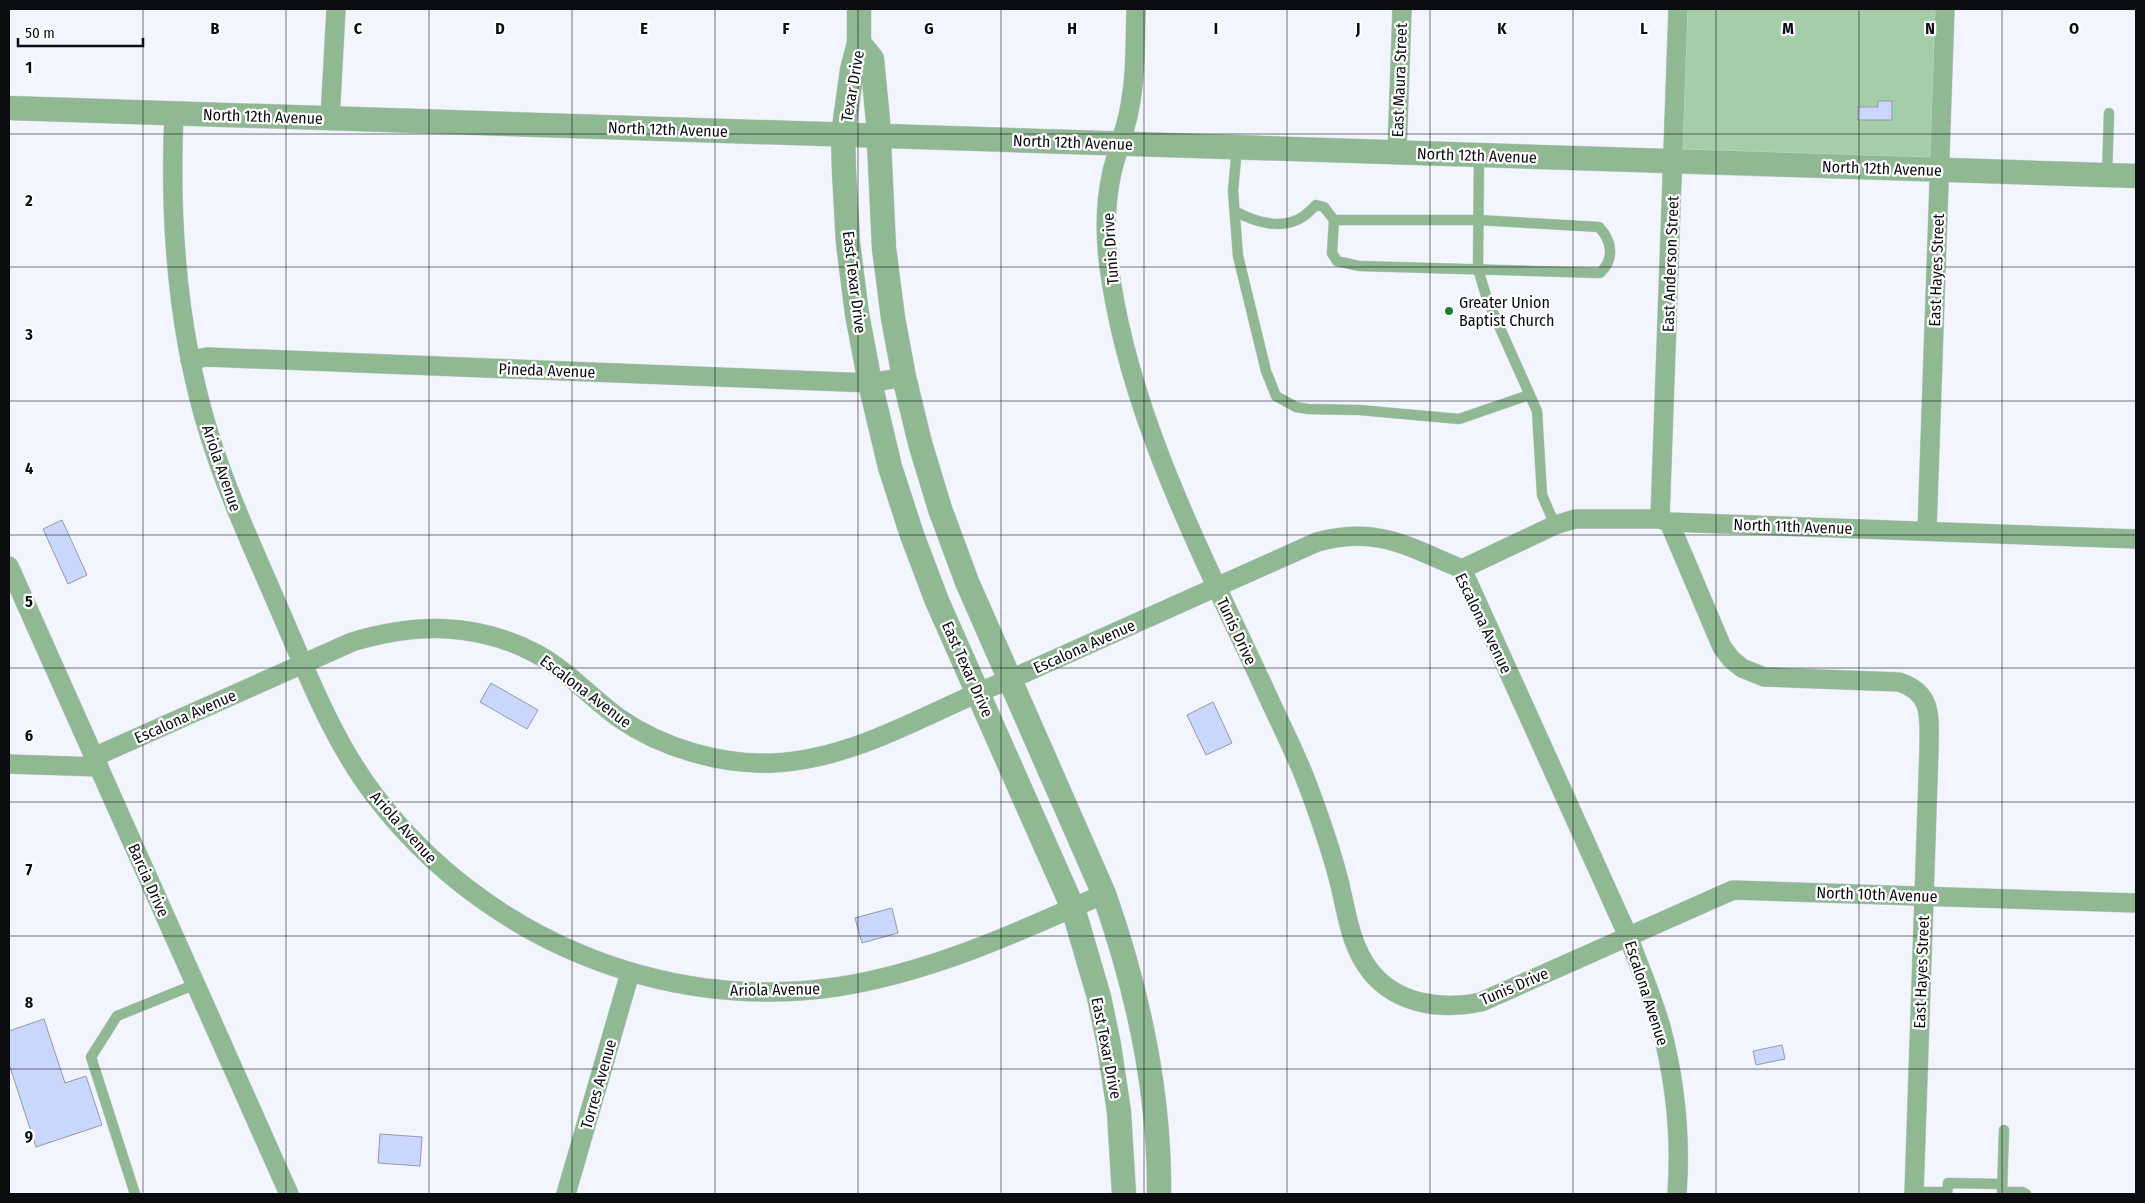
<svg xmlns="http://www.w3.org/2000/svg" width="2145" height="1203" viewBox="0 0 2145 1203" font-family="'Fira Sans Condensed',sans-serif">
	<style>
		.green { fill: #a6cdaa }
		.building { fill: #c9d6fd; stroke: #969aa4 }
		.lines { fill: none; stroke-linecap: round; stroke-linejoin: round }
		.service-casing { stroke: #cdd0d8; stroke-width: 11 }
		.minor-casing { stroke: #cdd0d8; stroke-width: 20 }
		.tertiary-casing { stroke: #cdd0d8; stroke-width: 25 }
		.service { stroke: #8fb893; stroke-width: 10 }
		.minor { stroke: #8fb893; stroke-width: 19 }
		.tertiary { stroke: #8fb893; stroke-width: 24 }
		.grid { fill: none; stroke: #0b0c10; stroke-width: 1; stroke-opacity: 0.55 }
		.poi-dot { fill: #198035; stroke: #fff; stroke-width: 2 }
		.labels { text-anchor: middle; stroke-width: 4.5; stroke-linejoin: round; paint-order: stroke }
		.street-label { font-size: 16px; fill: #0b0c10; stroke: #fff }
		.poi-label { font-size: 16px; fill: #0b0c10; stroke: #fff; text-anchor: start }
		.grid-label { font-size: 16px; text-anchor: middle; font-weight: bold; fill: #0b0c10; stroke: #fff; stroke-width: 4.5; stroke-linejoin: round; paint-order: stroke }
	</style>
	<rect width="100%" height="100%" fill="#f2f5fe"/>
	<path class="green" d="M1678 9H1945L1940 170 1673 162Z"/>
	<g class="building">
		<path d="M1878 101H1892V120H1858V107H1878Z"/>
		<path d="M62 520 87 575 68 584 43 529Z"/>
		<path d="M491 683 538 710 527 729 480 702Z"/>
		<path d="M1213 702 1232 743 1206 755 1187 715Z"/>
		<path d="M892 908 898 933 862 943 855 918Z"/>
		<path d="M44 1019 65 1083 86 1076 102 1125 36 1147 9 1064V1031Z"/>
		<path d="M1782 1045 1785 1059 1756 1065 1753 1051Z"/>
		<path d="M380 1134 422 1137 420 1166 378 1163Z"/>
	</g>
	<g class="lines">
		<defs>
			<g id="service">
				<path d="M1237 148 1233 191 1238 256 1266 371 1276 396 1296 407 1308 409 1359 410 1459 419 1529 395"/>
				<path d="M1479 156 1478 269 1487 299 1537 411 1542 495 1555 525"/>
				<path d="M2107 175 2109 113"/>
				<path d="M1235 211C1254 222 1283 231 1304 216 1308 213 1312 209 1316 205L1324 207 1334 220 1332 253 1337 261 1359 266 1600 273C1615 259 1612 241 1599 227L1478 220H1334"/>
				<path d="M2004 1130 2002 1192H2022L2026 1194"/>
				<path d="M1914 1192H1947"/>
				<path d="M135 1194 91 1057 117 1016 196 984"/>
				<path d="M1947 1194 1948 1183 2002 1184"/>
			</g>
			<g id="minor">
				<path d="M1136 9C1135 43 1136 78 1129 111 1125 132 1117 151 1112 172 1104 207 1105 244 1111 280 1133 424 1204 558 1265 690 1278 719 1293 748 1305 778 1318 812 1330 846 1339 881 1347 913 1350 946 1371 972 1398 1005 1442 1010 1481 1002L1733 890 2136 903"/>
				<path d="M174 113C169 224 177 334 211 440 228 494 252 546 274 597 304 665 330 737 375 796 482 936 660 1013 836 987 929 973 1019 932 1104 894"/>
				<path d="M330 119 336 9"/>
				<path d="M1397 151 1402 9"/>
				<path d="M190 360 207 357 870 383 904 377"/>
				<path d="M1660 519 1678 9"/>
				<path d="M1669 522 1722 647 1731 659 1742 668 1764 677 1899 682C1934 693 1929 719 1929 749L1914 1194"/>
				<path d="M1927 531 1945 9"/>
				<path d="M9 566 289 1194"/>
				<path d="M1462 569 1555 525 1575 519H1660L1669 522 2136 539"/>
				<path d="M94 757 352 642C415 623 475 622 535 653 567 670 590 697 619 718 662 748 721 765 773 763 859 759 932 709 1011 679L1317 542C1379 526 1406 546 1462 569L1628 936C1639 966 1652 996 1661 1027 1675 1080 1681 1139 1677 1194"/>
				<path d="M9 764 99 767"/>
				<path d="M566 1194 630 973"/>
			</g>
			<g id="tertiary">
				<path d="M859 9V43L852 70 843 135 844 171 848 243 857 314 870 383 890 467 912 535 937 601 1073 908 1099 997 1109 1045 1119 1112 1124 1194"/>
				<path d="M859 43 872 59 878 121 884 248 893 318 904 377 920 443 940 509 967 582 1104 894C1138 991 1160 1091 1159 1194"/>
				<path d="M9 108 2136 176"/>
			</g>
		</defs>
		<use href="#service" class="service-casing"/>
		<use href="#minor" class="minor-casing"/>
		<use href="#tertiary" class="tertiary-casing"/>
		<use href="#service" class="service"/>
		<use href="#minor" class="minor"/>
		<use href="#tertiary" class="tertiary"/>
	</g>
	<path class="grid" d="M143 9V1194M286 9V1194M429 9V1194M572 9V1194M715 9V1194M858 9V1194M1001 9V1194M1144 9V1194M1287 9V1194M1430 9V1194M1573 9V1194M1716 9V1194M1859 9V1194M2002 9V1194M9 134H2136M9 267H2136M9 401H2136M9 535H2136M9 668H2136M9 802H2136M9 936H2136M9 1069H2136"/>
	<circle class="poi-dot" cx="1449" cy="311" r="5"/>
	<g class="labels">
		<g class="street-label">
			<text transform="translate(1399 80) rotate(-88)" y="6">East Maura Street</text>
			<text transform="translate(852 86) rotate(-80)" y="6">Texar Drive</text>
			<text transform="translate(263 116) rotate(2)" y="6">North 12th Avenue</text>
			<text transform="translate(668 129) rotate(2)" y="6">North 12th Avenue</text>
			<text transform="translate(1073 142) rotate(2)" y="6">North 12th Avenue</text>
			<text transform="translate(1477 155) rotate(2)" y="6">North 12th Avenue</text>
			<text transform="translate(1882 168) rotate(2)" y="6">North 12th Avenue</text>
			<text transform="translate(1110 249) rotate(-94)" y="6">Tunis Drive</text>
			<text transform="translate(1670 264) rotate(-88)" y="6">East Anderson Street</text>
			<text transform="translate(1936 270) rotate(-88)" y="6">East Hayes Street</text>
			<text transform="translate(855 282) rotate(83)" y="6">East Texar Drive</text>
			<text transform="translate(547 370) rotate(2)" y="6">Pineda Avenue</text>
			<text transform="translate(222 468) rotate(71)" y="6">Ariola Avenue</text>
			<text transform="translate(1793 526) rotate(2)" y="6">North 11th Avenue</text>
			<text transform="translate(1484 623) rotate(64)" y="6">Escalona Avenue</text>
			<text transform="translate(1237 631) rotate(65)" y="6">Tunis Drive</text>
			<text transform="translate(1084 646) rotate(-24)" y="6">Escalona Avenue</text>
			<text transform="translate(968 669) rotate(66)" y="6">East Texar Drive</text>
			<text transform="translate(586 691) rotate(37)" y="6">Escalona Avenue</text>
			<text transform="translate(185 716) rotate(-24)" y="6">Escalona Avenue</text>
			<text transform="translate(404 827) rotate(48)" y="6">Ariola Avenue</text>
			<text transform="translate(149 880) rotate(66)" y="6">Barcia Drive</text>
			<text transform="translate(1877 894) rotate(2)" y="6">North 10th Avenue</text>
			<text transform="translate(1921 972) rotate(-88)" y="6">East Hayes Street</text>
			<text transform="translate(1514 986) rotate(-23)" y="6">Tunis Drive</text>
			<text transform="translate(775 989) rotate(-1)" y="6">Ariola Avenue</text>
			<text transform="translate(1647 993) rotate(72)" y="6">Escalona Avenue</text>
			<text transform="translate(1107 1048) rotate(79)" y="6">East Texar Drive</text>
			<text transform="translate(598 1084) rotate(-74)" y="6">Torres Avenue</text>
		</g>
		<g class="poi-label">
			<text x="1459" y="308">Greater Union<tspan x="1459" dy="18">Baptist Church</tspan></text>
		</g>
	</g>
	<g class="grid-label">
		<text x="215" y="34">B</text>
		<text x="358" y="34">C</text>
		<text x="500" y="34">D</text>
		<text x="644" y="34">E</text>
		<text x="786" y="34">F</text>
		<text x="929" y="34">G</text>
		<text x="1072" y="34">H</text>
		<text x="1216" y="34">I</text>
		<text x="1358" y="34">J</text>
		<text x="1502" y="34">K</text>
		<text x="1644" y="34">L</text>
		<text x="1788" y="34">M</text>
		<text x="1930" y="34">N</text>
		<text x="2074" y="34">O</text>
		<text x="29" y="73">1</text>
		<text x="29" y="206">2</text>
		<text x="29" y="340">3</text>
		<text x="29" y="474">4</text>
		<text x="29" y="607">5</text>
		<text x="29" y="741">6</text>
		<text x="29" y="875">7</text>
		<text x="29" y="1008">8</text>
		<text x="29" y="1142">9</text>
	</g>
	<rect width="2145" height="1203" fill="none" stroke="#0b0c10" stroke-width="20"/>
	<path d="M18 38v8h125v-8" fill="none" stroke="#0b0c10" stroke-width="2.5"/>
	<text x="25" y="38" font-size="15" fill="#0b0c10" stroke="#ffffff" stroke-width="4" paint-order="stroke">50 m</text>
</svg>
